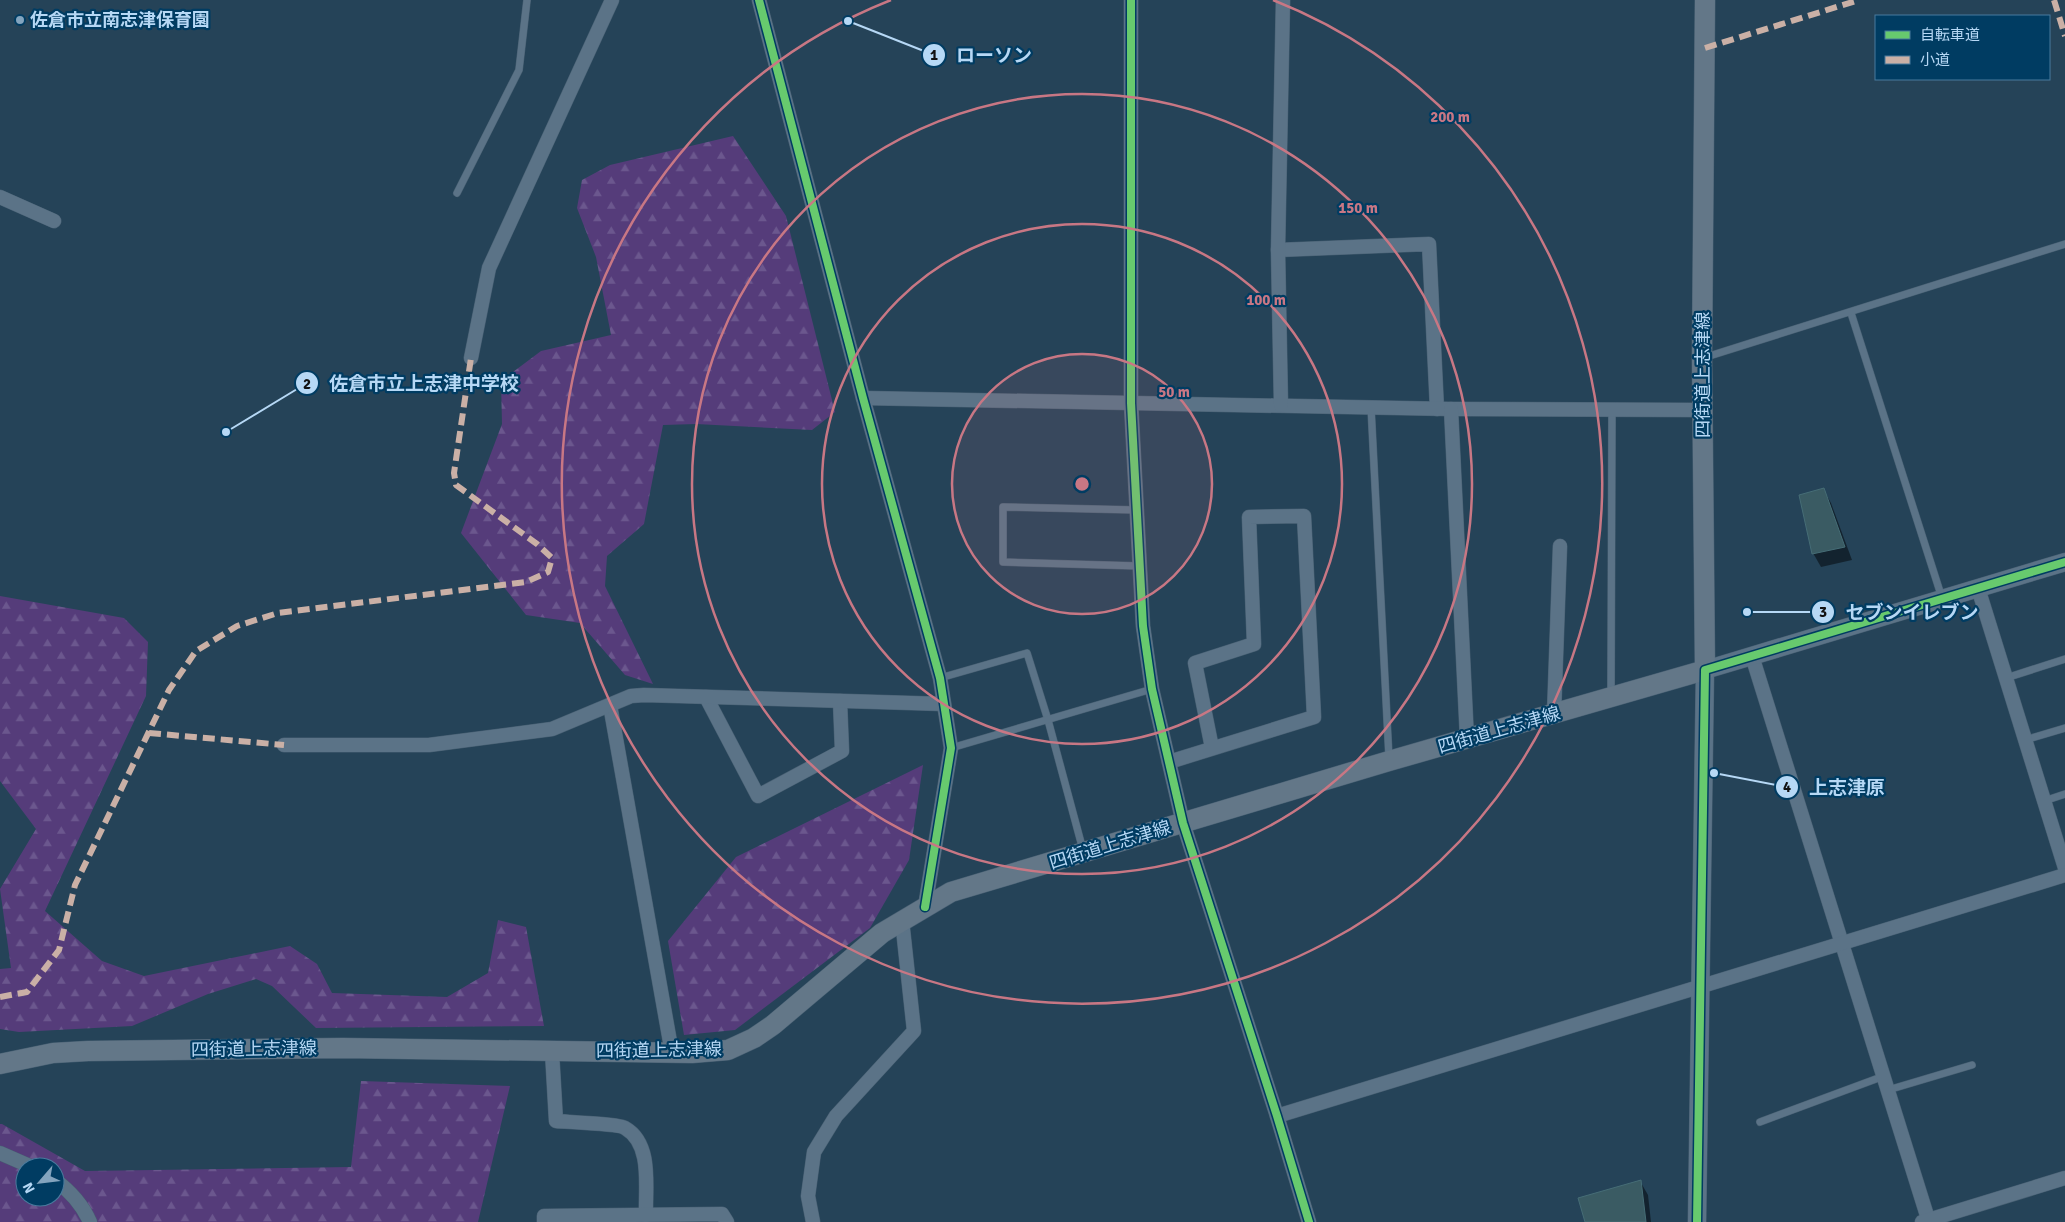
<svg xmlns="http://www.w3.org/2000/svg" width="2065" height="1222" viewBox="0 0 2065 1222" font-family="Signika,'Noto Sans JP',sans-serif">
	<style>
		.forest { fill: url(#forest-firs); fill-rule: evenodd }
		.shadow { fill: #0007 }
		.building { fill: #3a5b63; stroke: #466d76 }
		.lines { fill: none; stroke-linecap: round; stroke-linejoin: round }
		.service-casing { stroke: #475f72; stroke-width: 8 }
		.minor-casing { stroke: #475f72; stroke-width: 15 }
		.tertiary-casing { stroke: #475f72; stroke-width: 19 }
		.secondary-casing { stroke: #475f72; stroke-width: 21 }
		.service { stroke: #5b7387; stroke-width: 7 }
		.minor { stroke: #5b7387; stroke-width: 14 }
		.tertiary { stroke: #5b7387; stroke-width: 18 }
		.secondary { stroke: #637788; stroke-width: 20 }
		.quiet { stroke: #cab0a6; stroke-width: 6; stroke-dasharray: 12 6; stroke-linecap: butt }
		.cycleway-casing { stroke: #003c62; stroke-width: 11 }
		.cycleway { stroke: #67ca6e; stroke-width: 8 }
		.ring { fill: none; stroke: #c87784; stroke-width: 2.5 }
		.poi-dot { fill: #83a4be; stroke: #003c62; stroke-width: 2 }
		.labels { text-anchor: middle; stroke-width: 4.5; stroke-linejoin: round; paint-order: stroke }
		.poi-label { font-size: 18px; font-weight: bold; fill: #b6d8f5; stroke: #003c62; text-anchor: start }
		.street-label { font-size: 18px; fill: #b6d8f5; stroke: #003c62 }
		.centre { fill: #c87784; stroke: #003c62; stroke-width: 2.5 }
		.ring-label { font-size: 15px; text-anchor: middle; font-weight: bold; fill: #c87784; stroke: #003c62; stroke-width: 4.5; stroke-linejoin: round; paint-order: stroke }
		.leader { fill: none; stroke: #b6d8f5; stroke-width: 2 }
		.callout-dot { fill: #b6d8f5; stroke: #003c62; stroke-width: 2 }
		.mark-label { font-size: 15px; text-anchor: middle; font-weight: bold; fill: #111 }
		.callout-label { font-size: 19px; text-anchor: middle; font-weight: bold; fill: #b6d8f5; stroke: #003c62; stroke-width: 4.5; stroke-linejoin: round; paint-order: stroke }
	</style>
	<defs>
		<pattern id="forest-firs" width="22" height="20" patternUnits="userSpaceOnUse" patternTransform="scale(1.25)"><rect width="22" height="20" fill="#553c7a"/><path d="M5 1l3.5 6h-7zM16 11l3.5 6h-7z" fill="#6b578e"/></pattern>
	</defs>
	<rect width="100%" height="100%" fill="#254358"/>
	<g class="forest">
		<path d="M733 136 786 216 835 412 812 430 696 424 663 425 644 524 607 556 605 586 653 684 625 675 580 623 526 615 461 533 502 424 501 381 541 351 611 335 596 257 577 208 582 180 610 165Z"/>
		<path d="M0 596 124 618 148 642 146 696 45 911 102 961 144 976 290 946 317 964 332 993 447 997 488 973 498 920 526 927 544 1026 316 1028 272 986 256 979 208 994 132 1026 19 1032 0 1029V969L11 968 0 889 36 829 0 781Z"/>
		<path d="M923 765 909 860 870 928 735 1030 684 1035 668 941 736 857Z"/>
		<path d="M361 1081 510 1086 478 1222H0V1124H2L85 1171 351 1167ZM25 1167H55V1197H25Z"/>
	</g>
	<g class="shadow">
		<path d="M1823 489 1831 503 1852 560 1821 567 1813 553Z"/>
		<path d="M1640 1181 1648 1195 1651 1222H1587Z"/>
	</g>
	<g class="building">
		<path d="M1824 488 1845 547 1812 554 1799 495Z"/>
		<path d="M1641 1180 1646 1222H1585L1578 1198Z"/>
	</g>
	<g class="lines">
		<defs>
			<g id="service">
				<path d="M457 193 519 70 527 0"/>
				<path d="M1851 313 1942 598"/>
				<path d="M1703 358 2065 244"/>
				<path d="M1371 407 1389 758"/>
				<path d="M1137 510 1003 507V562L1140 566"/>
				<path d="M940 678 1027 653 1048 720 1083 850"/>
				<path d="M2006 678 2065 659"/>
				<path d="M1611 694 1612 409"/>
				<path d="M2025 740 2065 728"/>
				<path d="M951 748 1152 689"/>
				<path d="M2044 801 2065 794"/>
				<path d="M1888 1090 1972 1065"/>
				<path d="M1760 1122 1884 1076"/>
			</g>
			<g id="minor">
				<path d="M759 0 863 398 940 678 951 748 925 907"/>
				<path d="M1131 0V403L1143 626 1152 689 1183 823 1277 1116 1309 1222"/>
				<path d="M0 197 54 221"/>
				<path d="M1278 250 1429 244 1437 409"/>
				<path d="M471 358 489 268 612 0"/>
				<path d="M863 398 1451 409 1703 410"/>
				<path d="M1281 405 1278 250 1283 0"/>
				<path d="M1451 409 1467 739"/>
				<path d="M1978 588 2065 868"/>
				<path d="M1752 656 1929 1222"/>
				<path d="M706 697 758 796 842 751 840 701"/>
				<path d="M610 705 672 1053"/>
				<path d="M1554 714 1560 546"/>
				<path d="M284 745H429L552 729 631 696 644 695 944 704"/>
				<path d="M1169 762 1314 717 1304 516 1249 517 1254 644 1195 663 1212 748"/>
				<path d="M552 1052 556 1121C567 1122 619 1124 625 1128 653 1144 645 1188 646 1215"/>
				<path d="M1277 1116 2065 875"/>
				<path d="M0 1153 32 1167"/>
				<path d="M55 1180C70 1191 82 1204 90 1222"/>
				<path d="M544 1222V1216L722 1214 727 1222"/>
				<path d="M813 1222 808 1196 814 1152 836 1116 914 1031 902 920"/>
				<path d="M1922 1222 2065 1178"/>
			</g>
			<path id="tertiary" d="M1697 1222 1705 670 2065 562"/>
			<path id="secondary" d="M0 1064 53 1053 88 1051 343 1048 692 1053 728 1050 754 1038 773 1025 882 933 951 892 1389 761 1705 670 1702 358 1705 0"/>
		</defs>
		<use href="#service" class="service-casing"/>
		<use href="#minor" class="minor-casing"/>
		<use href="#tertiary" class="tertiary-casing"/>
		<use href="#secondary" class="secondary-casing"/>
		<use href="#service" class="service"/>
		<use href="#minor" class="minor"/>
		<use href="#tertiary" class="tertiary"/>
		<use href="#secondary" class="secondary"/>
		<g class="quiet">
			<path d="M2054 0 2065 36"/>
			<path d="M1705 48 1859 0"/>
			<path d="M149 733 284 745"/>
			<path d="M0 997 27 992 59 950 75 885 169 690 196 651 237 626 278 613 526 582 548 572 552 558 537 544 456 485 454 473 471 358"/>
		</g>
		<defs>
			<g id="cycleway">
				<path d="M759 0 863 398 940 678 951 748 925 907"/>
				<path d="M1131 0V403L1143 626 1152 689 1183 823 1277 1116 1309 1222"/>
				<path d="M1697 1222 1705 670 2065 562"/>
			</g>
		</defs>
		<use href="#cycleway" class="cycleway-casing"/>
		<use href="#cycleway" class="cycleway"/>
	</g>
	<circle cx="1082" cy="484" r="130" fill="#c87784" fill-opacity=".12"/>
	<g class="ring">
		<circle cx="1082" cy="484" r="130"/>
		<circle cx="1082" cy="484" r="260"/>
		<circle cx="1082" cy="484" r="390"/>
		<path d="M1273 0A520 520 0 1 1 891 0"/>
	</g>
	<circle class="poi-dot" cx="20" cy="20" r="5"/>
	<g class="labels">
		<g class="poi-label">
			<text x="30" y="26">佐倉市立南志津保育園</text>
		</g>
		<g class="street-label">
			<text transform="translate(1703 375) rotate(-90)" y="6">四街道上志津線</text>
			<text transform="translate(1499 730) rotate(-16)" y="6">四街道上志津線</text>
			<text transform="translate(1110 845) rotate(-17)" y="6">四街道上志津線</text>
			<text transform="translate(254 1049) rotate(-1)" y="6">四街道上志津線</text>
			<text transform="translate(659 1050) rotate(-1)" y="6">四街道上志津線</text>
		</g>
	</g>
	<circle cx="1082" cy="484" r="8" class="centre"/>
	<g class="ring-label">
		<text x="1450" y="122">200 m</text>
		<text x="1358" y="213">150 m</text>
		<text x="1266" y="305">100 m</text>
		<text x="1174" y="397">50 m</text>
	</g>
	<path class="leader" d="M848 21L934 55M226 432L307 383M1747 612L1823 612M1714 773L1787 787"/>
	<g class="callout-dot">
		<circle cx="848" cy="21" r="5"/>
		<circle cx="226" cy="432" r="5"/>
		<circle cx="1747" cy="612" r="5"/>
		<circle cx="1714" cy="773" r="5"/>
		<circle cx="934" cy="55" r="12"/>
		<circle cx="307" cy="383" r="12"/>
		<circle cx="1823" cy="612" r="12"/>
		<circle cx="1787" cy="787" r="12"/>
	</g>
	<g class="mark-label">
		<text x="934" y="60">1</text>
		<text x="307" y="389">2</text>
		<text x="1823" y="617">3</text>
		<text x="1787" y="792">4</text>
	</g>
	<g class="callout-label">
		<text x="994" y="62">ローソン</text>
		<text x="424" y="390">佐倉市立上志津中学校</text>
		<text x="1912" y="619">セブンイレブン</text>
		<text x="1847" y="794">上志津原</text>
	</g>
	<rect x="1875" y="15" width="175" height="65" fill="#003c62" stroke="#497a9d"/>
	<rect x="1885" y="31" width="25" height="8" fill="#67ca6e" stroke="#497a9d"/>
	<text x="1920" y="40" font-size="15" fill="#b6d8f5">自転車道</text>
	<rect x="1885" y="56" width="25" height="8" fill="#cab0a6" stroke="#497a9d"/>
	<text x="1920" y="65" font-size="15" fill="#b6d8f5">小道</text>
	<g transform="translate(40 1182) rotate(242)"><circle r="24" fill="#003c62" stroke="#497a9d"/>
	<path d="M0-4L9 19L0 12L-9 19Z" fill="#83a4be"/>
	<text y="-8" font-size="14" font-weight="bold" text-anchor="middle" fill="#b6d8f5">N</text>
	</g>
</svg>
